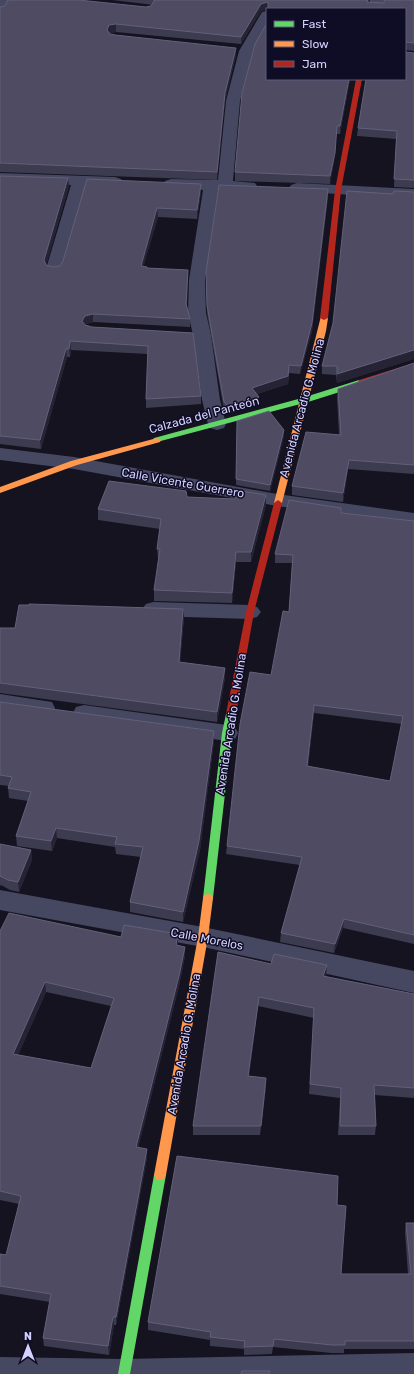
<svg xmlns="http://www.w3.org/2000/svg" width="414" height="1374" viewBox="0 0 414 1374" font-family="Rubik,sans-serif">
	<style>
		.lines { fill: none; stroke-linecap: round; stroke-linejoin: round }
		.street { fill: #464761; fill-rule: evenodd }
		.fast { fill: #63d668; fill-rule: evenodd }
		.slow { fill: #ff974d; fill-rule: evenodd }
		.jam { fill: #b3261e; fill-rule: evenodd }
		.wall { fill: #3d3b4f; fill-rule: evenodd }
		.shaded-wall { fill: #262434 }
		.building { fill: #4e4b62; stroke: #63607b; fill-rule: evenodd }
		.labels { text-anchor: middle; stroke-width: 3; stroke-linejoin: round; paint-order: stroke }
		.street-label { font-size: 12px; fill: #d4d1ff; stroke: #0f0d25 }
	</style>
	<rect width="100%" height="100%" fill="#14131f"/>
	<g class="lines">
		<g class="street">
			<path d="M0 0H12L5 12 0 13Z"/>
			<path d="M370 0H384L382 9H368Z"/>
			<path d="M267 11V27L253 51 240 101 233 181 255 183 257 186 255 189 249 191 218 190 205 280 206 313 211 335 220 400 226 424 224 428 217 430 210 428 208 424 202 400 193 335 188 313 189 280 203 190 165 187 163 184 165 181 171 179 218 180 226 101 239 51 262 12Z"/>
			<path d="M0 173 115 177 121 179 123 182 121 185 115 187 86 186 62 269 60 273 54 274 48 273 46 269 71 185 0 183Z"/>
			<path d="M297 183 414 189V199L291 191 289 188 291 185Z"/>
			<path d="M0 448 74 457 277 494 414 513V525L277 506 74 469 0 460Z"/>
			<path d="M153 602 250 605 257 607 261 612 257 617 250 619 153 616 146 614 142 609 146 604Z"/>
			<path d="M0 694 52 702 55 708 52 714 44 716 0 710Z"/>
			<path d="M84 705 227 725 235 727 238 733 235 739 227 741 84 721 76 719 73 713 76 707Z"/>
			<path d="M0 890 203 927 414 971V993L203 947 0 910Z"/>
			<path d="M414 1353V1374H0V1357L124 1359Z"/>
		</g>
		<g class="fast">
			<path d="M359 380H362L366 382 365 384 308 402 157 442 153 440 154 438 302 398Z"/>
			<path d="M231 711 236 714 232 733 213 898 212 901 208 902 204 901 203 898 222 733 226 714Z"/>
			<path d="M160 1170 164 1171 166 1175 130 1374H118L154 1175 156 1171Z"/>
		</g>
		<g class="slow">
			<path d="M321 316H324L328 318 326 331 282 503 278 506 274 503Z"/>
			<path d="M157 438 161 440 160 442 77 465 0 493V487L71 461Z"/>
			<path d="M208 894 212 895 213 898 208 937 166 1175 164 1179 160 1180 156 1179 154 1175 198 937 203 898 204 895Z"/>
		</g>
		<g class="jam">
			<path d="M356 79H362L341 190 328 318 324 320 320 318 335 190Z"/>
			<path d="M414 363V367L365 384H362L358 382 359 380Z"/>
			<path d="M278 500 282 503 254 612 236 714 231 717 226 714 246 612 274 503Z"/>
		</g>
	</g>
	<g class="wall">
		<path d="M112 0H369L368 2 384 3 414 0V51L405 50V9H267L261 11 241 44 116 32 110 33V34L236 55 225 101 217 180 0 172V7H146L151 6 152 5 146 4Z"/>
		<path d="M414 53V188L394 187 396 139 357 136 358 128Z"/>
		<path d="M350 79 340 134H336L334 161 330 184 235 181V172Z"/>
		<path d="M0 176 69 186 46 265 53 267 60 266 63 261 87 179 201 192 197 219 158 217 143 267 147 268 188 270 187 306 190 319V327L93 322 86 324 85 325 92 327 193 333 201 396V404L146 408V399L148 354 71 350 70 357H67L41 449 0 444Z"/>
		<path d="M414 192V359L337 383 336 375 322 374V366L393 194Z"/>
		<path d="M328 197 312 331 300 374 289 373 288 384 257 394 259 397V405L227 414 224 410 207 313 206 280Z"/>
		<path d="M414 363V474L348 469 343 502 292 495V486L339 435 337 398 338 389Z"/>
		<path d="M237 421 284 436 270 491 236 485Z"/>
		<path d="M266 495V505L251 562H236L232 603 154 601V590L159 559H158L157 549 160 529 98 520V509L187 497 235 499Z"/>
		<path d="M341 513 414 521V944L343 928 334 953 280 942 281 933 300 865 226 854 227 846 271 675 289 612 292 563H275V554ZM314 713 402 724 390 781 308 766Z"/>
		<path d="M183 609 184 618 180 662 225 668V678L217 722 0 693V628H15Z"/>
		<path d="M0 702 214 731V741L200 850 183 922 130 912V902L141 857 116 854 115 847 57 838 52 851 17 846 16 836 28 801 9 798 8 788 9 786 0 785Z"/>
		<path d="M0 844 31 850 32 860 19 892 10 890 1 885 0 886Z"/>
		<path d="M0 931 121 937 178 944V945L185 956 179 986 138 1148 147 1158 116 1325H114L109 1355 44 1346 43 1338 50 1302 0 1294V1254L6 1255 19 1204 0 1200ZM46 992 111 1006 91 1068 18 1055Z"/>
		<path d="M271 964 327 965 326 977 414 994V1098L375 1095 376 1126 375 1135H338L340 1098 309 1094 314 1018 258 1006 249 1076 266 1078V1087L260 1135H193V1126Z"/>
		<path d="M337 1205 341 1274H408L405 1232 406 1223H414V1349H344V1353H331L273 1347 272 1354 244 1355V1349L210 1346V1340L148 1330V1322Z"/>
	</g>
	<g class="shaded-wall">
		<path d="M268 2V9H267V10L261 11 241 44V37L261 4Z"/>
		<path d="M116 24V32L110 33 107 30 109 25Z"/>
		<path d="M236 48V55L225 101 217 180V172L225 93Z"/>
		<path d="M349 79H350L340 134V126Z"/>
		<path d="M337 126 334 161 330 184V176Z"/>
		<path d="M68 178 69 186 45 269 44 260Z"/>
		<path d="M201 184V192L197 219V210Z"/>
		<path d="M328 189 312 331 300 374 301 366Z"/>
		<path d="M157 208 158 217 141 275V266Z"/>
		<path d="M93 314V322L86 324 82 329V321L85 316Z"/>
		<path d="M70 341 71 350 70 357 69 349Z"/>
		<path d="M66 349 67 357 41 449 40 440Z"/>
		<path d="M414 350V359L337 383V374Z"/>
		<path d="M288 376V384L251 396 252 388Z"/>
		<path d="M259 397V405L227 414 228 406Z"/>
		<path d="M284 430V436L270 491V485Z"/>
		<path d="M349 460 348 469 343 502V493Z"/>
		<path d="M266 495V505L251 562V552Z"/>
		<path d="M236 552V562L232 603V593Z"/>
		<path d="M183 609 184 618 179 671V662Z"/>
		<path d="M225 668V678L217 722V712Z"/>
		<path d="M314 705V713L307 775V766Z"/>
		<path d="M214 731V741L200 850 183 922V912Z"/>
		<path d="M56 828 57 838 52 851 51 841Z"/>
		<path d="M31 850 32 860 19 892 18 882Z"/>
		<path d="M344 919 343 928 334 953 335 944Z"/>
		<path d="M178 934V944L176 955V945Z"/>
		<path d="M185 947V956L179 986 136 1156V1147Z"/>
		<path d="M327 965 326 975 322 986 323 976Z"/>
		<path d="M45 982 46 992 14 1064 13 1054Z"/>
		<path d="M259 997 258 1006 248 1085V1076Z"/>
		<path d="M266 1078V1087L260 1135 261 1126Z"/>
		<path d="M147 1149V1158L116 1325V1317Z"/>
		<path d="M113 1317 114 1325 109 1355 108 1346Z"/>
	</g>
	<g class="building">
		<path d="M8 0H79L146 7 151 6 154 1V0H368L367 2 384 3V0H414V43L405 42V9H268V2L261 4 241 37 116 24 109 25 107 30 110 34 115 35 236 48 225 93 217 172 0 163V7L5 6Z"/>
		<path d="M267 23V79H349L340 126H337L335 153 330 176 235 172 242 93 255 44Z"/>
		<path d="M405 52 414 53V180L394 179 397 131 358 128 366 79H405Z"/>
		<path d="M0 176 68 178 44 260 46 265 53 267 60 266 63 261 87 179 201 184 197 210 157 208 141 266 147 267V268L188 270 186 304 190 319 93 314 85 316 82 321 85 325 92 327 193 333 201 396 146 399 148 346 70 341 69 349H66L40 440 0 436Z"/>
		<path d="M219 185 328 189 312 323 301 366 289 365 288 376 252 388 259 397 228 406 224 402 207 305 206 272Z"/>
		<path d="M347 191 393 194 394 191 414 192V350L337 374V366H322L333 323Z"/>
		<path d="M414 363V465L349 460 343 493 292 486 306 432 341 435 338 389Z"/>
		<path d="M269 411 284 430 270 485 236 479 237 421Z"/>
		<path d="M109 481 186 491 187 497 235 499V490L266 495 251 552H236L232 593 154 590 160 549H157L161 519 98 509Z"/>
		<path d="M289 500 341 508V513L414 521V935L344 919 335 944 281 933 302 857 227 846 240 724 250 672 271 675 283 611 289 612 293 555 275 554ZM314 705 403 716 390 781 307 766Z"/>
		<path d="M29 604 183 609 179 662 225 668 217 712 0 683V628H15L19 605H29Z"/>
		<path d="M0 702 214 731 199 841 183 912 130 902 143 847 115 844 117 837 56 828 51 841 16 836 31 792 8 788 12 777 0 775Z"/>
		<path d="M0 844 31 850 18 882 8 880 0 876Z"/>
		<path d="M9 913 121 937 124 925 178 934 176 945 185 947 179 976 136 1147 147 1149 116 1317H113L108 1346 43 1338 51 1294 0 1286V1254L6 1255 21 1196 0 1191V931ZM45 982 114 998 91 1068 13 1054Z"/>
		<path d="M218 952 271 964 274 954 327 965 323 976 414 994V1088L374 1085 376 1126H340L341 1088 310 1084 314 1008 259 997 248 1076 266 1078 261 1126H193Z"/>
		<path d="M177 1156 338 1176 337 1205 346 1206 341 1274H411L406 1223H414V1341H345V1345H332L274 1339 273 1346 244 1347 245 1341 210 1337 211 1332 148 1322Z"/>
		<path d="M242 1371H270L269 1374H241Z"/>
	</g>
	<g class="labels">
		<g class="street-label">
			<text transform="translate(302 408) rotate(-75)" y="4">Avenida Arcadio G. Molina</text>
			<text transform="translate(204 415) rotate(-15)" y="4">Calzada del Panteón</text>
			<text transform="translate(183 483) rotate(10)" y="4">Calle Vicente Guerrero</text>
			<text transform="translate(231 724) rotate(-81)" y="4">Avenida Arcadio G. Molina</text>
			<text transform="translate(207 939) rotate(11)" y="4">Calle Morelos</text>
			<text transform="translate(184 1044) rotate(-80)" y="4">Avenida Arcadio G. Molina</text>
		</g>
	</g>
	<rect x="266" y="8" width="140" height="72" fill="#0f0d25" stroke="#5e5b7c"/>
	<rect x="274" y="21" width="20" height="6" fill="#63d668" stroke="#5e5b7c"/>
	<text x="302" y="28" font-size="12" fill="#d4d1ff">Fast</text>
	<rect x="274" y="41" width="20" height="6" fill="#ff974d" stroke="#5e5b7c"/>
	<text x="302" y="48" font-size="12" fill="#d4d1ff">Slow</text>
	<rect x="274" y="61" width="20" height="6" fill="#b3261e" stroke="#5e5b7c"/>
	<text x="302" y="68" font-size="12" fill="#d4d1ff">Jam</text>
	<g transform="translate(28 1346)" stroke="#0f0d25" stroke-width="3" paint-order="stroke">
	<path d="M0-3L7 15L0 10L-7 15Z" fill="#d4d1ff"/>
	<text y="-6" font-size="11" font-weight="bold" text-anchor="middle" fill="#d4d1ff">N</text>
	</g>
</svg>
